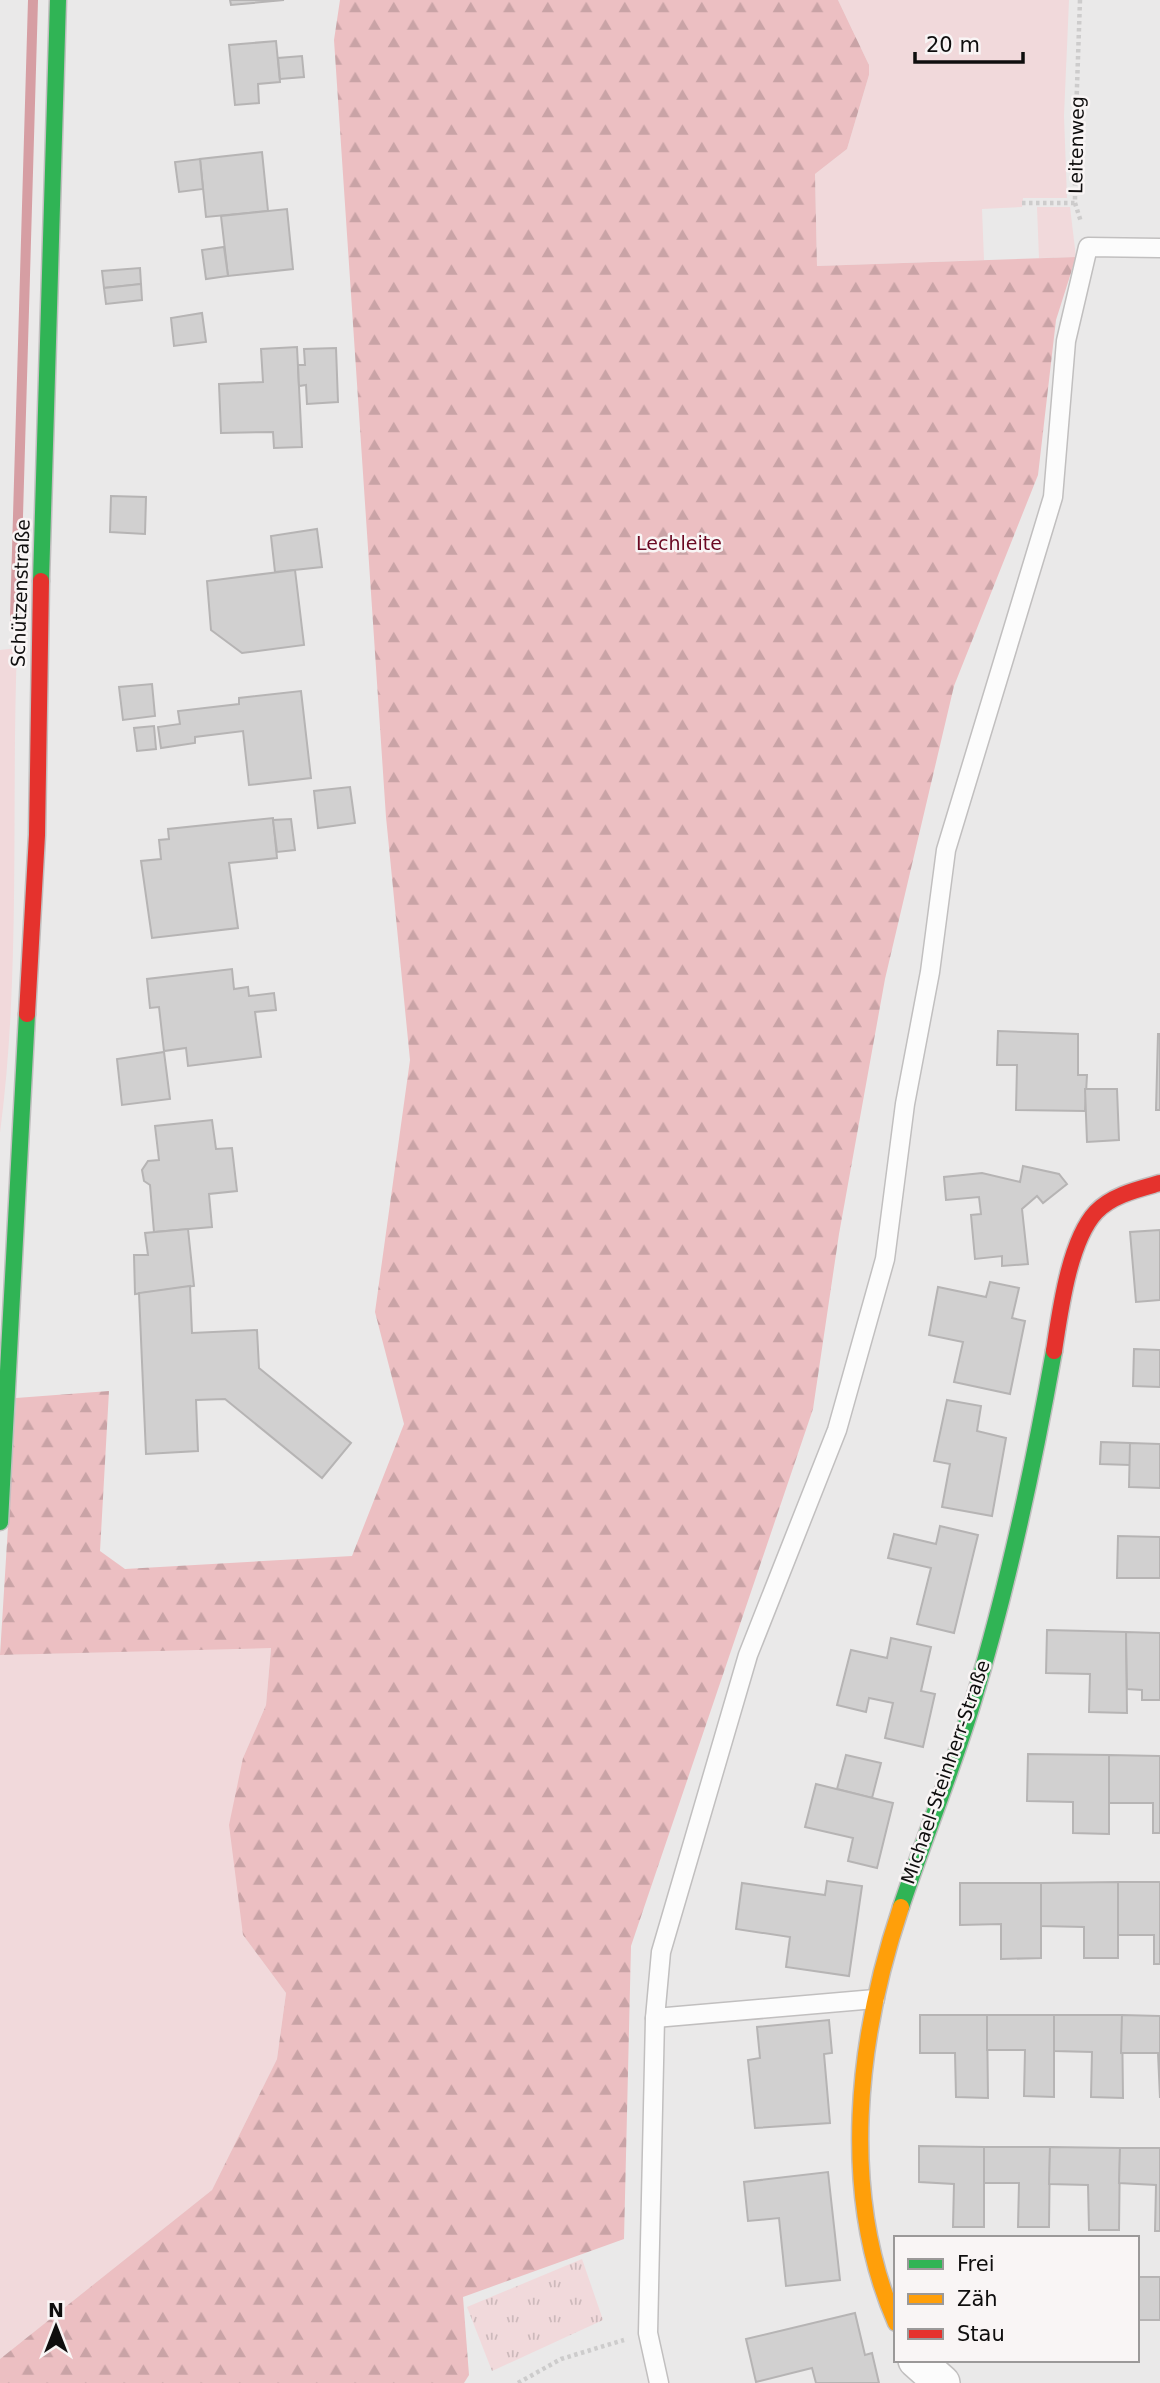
<svg xmlns="http://www.w3.org/2000/svg" width="1160" height="2383" viewBox="0 0 1160 2383" font-family="'DejaVu Sans',sans-serif">
	<style>
		.green { fill: #f1d9db }
		.forest { fill: url(#forest-firs) }
		.park { fill: url(#park-tufts) }
		.lines { fill: none; stroke-linecap: round; stroke-linejoin: round }
		.stream { stroke: #d69ea3; stroke-width: 10 }
		.building { fill: #d1d0d0; stroke: #b6b4b4; stroke-width: 2 }
		.lane-casing { stroke: #c1bfbf; stroke-width: 21 }
		.street-casing { stroke: #c1bfbf; stroke-width: 38 }
		.fast-casing { stroke: #c1bfbf; stroke-width: 19 }
		.slow-casing { stroke: #c1bfbf; stroke-width: 19 }
		.jam-casing { stroke: #c1bfbf; stroke-width: 19 }
		.path { stroke: #cdcccc; stroke-width: 4.5; stroke-dasharray: 3.5 3.5; stroke-linecap: butt }
		.lane { stroke: #fcfcfc; stroke-width: 18 }
		.street { stroke: #fcfcfc; stroke-width: 35 }
		.fast { stroke: #30b455; stroke-width: 16 }
		.slow { stroke: #ff9f0a; stroke-width: 16 }
		.jam { stroke: #e5322d; stroke-width: 16 }
		.labels { text-anchor: middle; stroke-width: 5; stroke-linejoin: round; paint-order: stroke }
		.street-label { font-size: 19px; fill: #0f0e0e; stroke: #f9f5f5 }
		.park-label { font-size: 19px; fill: #6a0822; stroke: #f9f5f5 }
	</style>
	<defs>
		<pattern id="forest-firs" width="22" height="20" patternUnits="userSpaceOnUse" patternTransform="scale(1.75)"><rect width="22" height="20" fill="#ecbfc2"/><path d="M5 1l3.5 6h-7zM16 11l3.5 6h-7z" fill="#c9a3a6"/></pattern>
		<pattern id="park-tufts" width="24" height="20" patternUnits="userSpaceOnUse" patternTransform="scale(1.75)"><rect width="24" height="20" fill="#f1d9db"/><path d="M3 7l-1-3M5 7V3M7 7l1-3M15 17l-1-3M17 17v-4M19 17l1-3" fill="none" stroke="#cdb9bb"/></pattern>
	</defs>
	<rect width="100%" height="100%" fill="#eae9e9"/>
	<g class="green">
		<path d="M838 0H1069L1064 116 1067 198H1023L1022 207 982 209 984 260 817 266 815 174 847 149 869 75V65Z"/>
		<path d="M1037 207H1070L1076 257 1039 258Z"/>
		<path d="M17 648C11 809 21 973 0 1133V650Z"/>
		<path d="M271 1647 266 1705 243 1758V1935L286 1993 277 2059 212 2190 0 2359V1655Z"/>
	</g>
	<path class="forest" d="M340 0H838L869 65V75L847 149 815 174 817 266 1076 257 1056 320 1038 475 954 686 885 979 839 1234 813 1409 631 1946 624 2239 463 2297 469 2375 464 2383H0V2359L212 2190 277 2059 286 1993 243 1935 229 1825 243 1758 266 1705 271 1648 0 1655 16 1398 109 1391 100 1551 125 1569 352 1556 404 1424 375 1312 410 1060 386 817 334 40Z"/>
	<path class="park" d="M582 2259 603 2320 492 2371 467 2307Z"/>
	<g class="lines">
		<path class="stream" d="M15 619 33 0"/>
	</g>
	<g class="building">
		<path d="M230 0H284L231 5Z"/>
		<path d="M276 41 280 82 258 84 259 103 235 105 229 45Z"/>
		<path d="M302 56 304 77 280 79 278 58Z"/>
		<path d="M262 152 268 211 206 217 200 159Z"/>
		<path d="M200 159 203 189 179 192 175 162Z"/>
		<path d="M287 209 293 269 228 276 221 216Z"/>
		<path d="M224 247 228 276 206 279 202 250Z"/>
		<path d="M140 268 141 284 104 288 102 271Z"/>
		<path d="M141 284 142 300 106 304 104 288Z"/>
		<path d="M202 313 206 342 174 346 171 318Z"/>
		<path d="M297 347 302 447 274 448 273 432 221 433 219 384 263 382 261 349Z"/>
		<path d="M336 348 338 402 307 404 306 385 299 386 298 365H305L304 349Z"/>
		<path d="M111 496 146 497 145 534 110 532Z"/>
		<path d="M317 529 322 567 275 572 271 536Z"/>
		<path d="M295 570 304 645 242 653 211 630 207 581Z"/>
		<path d="M152 684 155 716 123 720 119 687Z"/>
		<path d="M301 691 311 778 249 785 243 731 195 737V743L161 748 158 727 180 724 178 711 239 704V698Z"/>
		<path d="M154 726 156 749 137 751 134 728Z"/>
		<path d="M350 787 355 823 318 828 314 791Z"/>
		<path d="M273 818 277 858 229 863 238 928 152 938 141 861 161 859 159 840 169 839 168 829Z"/>
		<path d="M291 819 295 850 277 852 273 820Z"/>
		<path d="M232 969 234 989 248 987 249 996 274 993 276 1010 255 1012 261 1057 188 1066 186 1048 164 1051 159 1007 150 1008 147 979Z"/>
		<path d="M998 1031 1078 1034V1075H1087L1085 1111 1016 1110 1017 1065H997Z"/>
		<path d="M1158 1034H1160V1110H1156Z"/>
		<path d="M164 1052 170 1099 122 1105 117 1059Z"/>
		<path d="M1085 1089H1117L1119 1140 1087 1142Z"/>
		<path d="M212 1120 216 1149 232 1148 237 1191 209 1194 212 1227 154 1232 150 1185 144 1181 142 1170 148 1161 159 1160 155 1126Z"/>
		<path d="M1023 1166 1059 1174 1067 1184 1043 1203 1037 1196 1022 1209 1028 1264 1002 1266V1256L975 1259 971 1215 981 1214 979 1197 946 1200 944 1177 982 1173 1020 1182Z"/>
		<path d="M188 1229 194 1286 135 1294 134 1255H148L145 1233Z"/>
		<path d="M1160 1230V1300L1136 1302 1130 1232Z"/>
		<path d="M990 1282 1019 1288 1012 1318 1025 1321 1010 1394 954 1382 963 1342 929 1335 938 1287 986 1297Z"/>
		<path d="M190 1286 192 1333 257 1330 259 1368 351 1443 322 1478 225 1399 196 1400 198 1451 146 1454 139 1293Z"/>
		<path d="M1134 1349 1160 1350V1387L1133 1386Z"/>
		<path d="M947 1400 981 1406 977 1431 1006 1438 992 1516 942 1507 950 1464 934 1461Z"/>
		<path d="M1101 1442 1130 1443V1465L1100 1464Z"/>
		<path d="M1130 1443 1160 1444V1488L1129 1487Z"/>
		<path d="M940 1526 978 1535 954 1633 917 1624 931 1568 888 1558 894 1534 936 1544Z"/>
		<path d="M1118 1536 1160 1537V1578H1117Z"/>
		<path d="M1047 1630 1126 1632 1127 1713 1089 1712 1090 1674 1046 1673Z"/>
		<path d="M1126 1632 1160 1633V1700H1142V1690L1127 1689Z"/>
		<path d="M891 1638 931 1647 921 1691 935 1694 923 1747 885 1738 893 1703 869 1698 866 1712 837 1705 851 1650 887 1658Z"/>
		<path d="M1028 1754 1109 1755V1834L1073 1833V1802L1027 1801Z"/>
		<path d="M846 1755 881 1763 872 1798 837 1789Z"/>
		<path d="M1109 1755 1160 1756V1833H1153V1803H1109Z"/>
		<path d="M816 1784 893 1803 877 1868 848 1861 853 1838 805 1827Z"/>
		<path d="M827 1881 862 1886 849 1976 786 1967 790 1937 736 1929 742 1883 825 1895Z"/>
		<path d="M1118 1882V1958H1084V1927L1041 1926V1883Z"/>
		<path d="M1118 1882H1160V1964H1154V1935H1118Z"/>
		<path d="M960 1883H1041V1958L1001 1959V1924L960 1925Z"/>
		<path d="M920 2015H987L988 2098 956 2097 955 2053H920Z"/>
		<path d="M987 2015H1054V2097L1024 2096 1025 2050H987Z"/>
		<path d="M1054 2015H1122L1123 2098 1091 2097 1092 2052 1054 2051Z"/>
		<path d="M1122 2015 1160 2016V2098L1158 2053H1121Z"/>
		<path d="M829 2020 832 2053 824 2054 830 2123 755 2128 748 2060 760 2058 757 2027Z"/>
		<path d="M919 2146 984 2147V2227H953L954 2184 919 2182Z"/>
		<path d="M984 2147H1050L1049 2227H1018L1019 2183H984Z"/>
		<path d="M1050 2147 1120 2148 1119 2230H1089L1088 2185 1049 2184Z"/>
		<path d="M1120 2148H1160V2231H1155L1156 2185 1119 2183Z"/>
		<path d="M828 2172 840 2280 786 2286 779 2218 748 2221 744 2182Z"/>
		<rect x="1137" y="2277" width="23" height="43"/>
		<path d="M855 2313 865 2355 872 2353 879 2383H816L812 2368 756 2382 746 2339Z"/>
	</g>
	<g class="lines">
		<defs>
			<g id="lane">
				<path d="M655 2018 875 1999"/>
				<path d="M659 2383 648 2333 655 2018 661 1952 748 1655 837 1430 885 1259 905 1104 930 972 946 850 1053 497 1066 341 1088 247 1160 248"/>
			</g>
			<path id="street" d="M916 2360 942 2383"/>
			<g id="fast">
				<path d="M41 581 58 0"/>
				<path d="M0 1522 27 1014"/>
				<path d="M901 1907C924 1838 952 1771 973 1702 1008 1587 1033 1469 1054 1351"/>
			</g>
			<path id="slow" d="M896 2323C839 2193 857 2038 901 1907"/>
			<g id="jam">
				<path d="M27 1014 37 835 41 581"/>
				<path d="M1054 1351C1060 1312 1069 1241 1096 1212 1112 1195 1139 1189 1160 1183"/>
			</g>
		</defs>
		<use href="#lane" class="lane-casing"/>
		<use href="#street" class="street-casing"/>
		<use href="#fast" class="fast-casing"/>
		<use href="#slow" class="slow-casing"/>
		<use href="#jam" class="jam-casing"/>
		<g class="path">
			<path d="M1080 0 1075 144V203L1081 222"/>
			<path d="M1022 203H1075"/>
			<path d="M518 2383 561 2359 624 2340"/>
		</g>
		<use href="#lane" class="lane"/>
		<use href="#street" class="street"/>
		<use href="#fast" class="fast"/>
		<use href="#slow" class="slow"/>
		<use href="#jam" class="jam"/>
	</g>
	<g class="labels">
		<g class="street-label">
			<text transform="translate(1076 145) rotate(-89)" y="7">Leitenweg</text>
			<text transform="translate(20 593) rotate(-88)" y="7">Schützenstraße</text>
			<text transform="translate(945 1772) rotate(-71)" y="7">Michael-Steinherr-Straße</text>
		</g>
		<g class="park-label">
			<text x="679" y="550">Lechleite</text>
		</g>
	</g>
	<rect x="894" y="2236" width="245" height="126" fill="#f9f5f5" stroke="#9b9999" stroke-width="2"/>
	<rect x="908" y="2259" width="35" height="10" fill="#30b455" stroke="#9b9999" stroke-width="2"/>
	<text x="957" y="2271" font-size="21" fill="#0f0e0e">Frei</text>
	<rect x="908" y="2294" width="35" height="10" fill="#ff9f0a" stroke="#9b9999" stroke-width="2"/>
	<text x="957" y="2306" font-size="21" fill="#0f0e0e">Zäh</text>
	<rect x="908" y="2329" width="35" height="10" fill="#e5322d" stroke="#9b9999" stroke-width="2"/>
	<text x="957" y="2341" font-size="21" fill="#0f0e0e">Stau</text>
	<g transform="translate(56 2327)" stroke="#f9f5f5" stroke-width="5" paint-order="stroke">
	<path d="M0-5L12 26L0 18L-12 26Z" fill="#0f0e0e"/>
	<text y="-10" font-size="19" font-weight="bold" text-anchor="middle" fill="#0f0e0e">N</text>
	</g>
	<path d="M915 52v10h108v-10" fill="none" stroke="#0f0e0e" stroke-width="3.5"/>
	<text x="926" y="52" font-size="21" fill="#0f0e0e" stroke="#f9f5f5" stroke-width="5" paint-order="stroke">20 m</text>
</svg>
